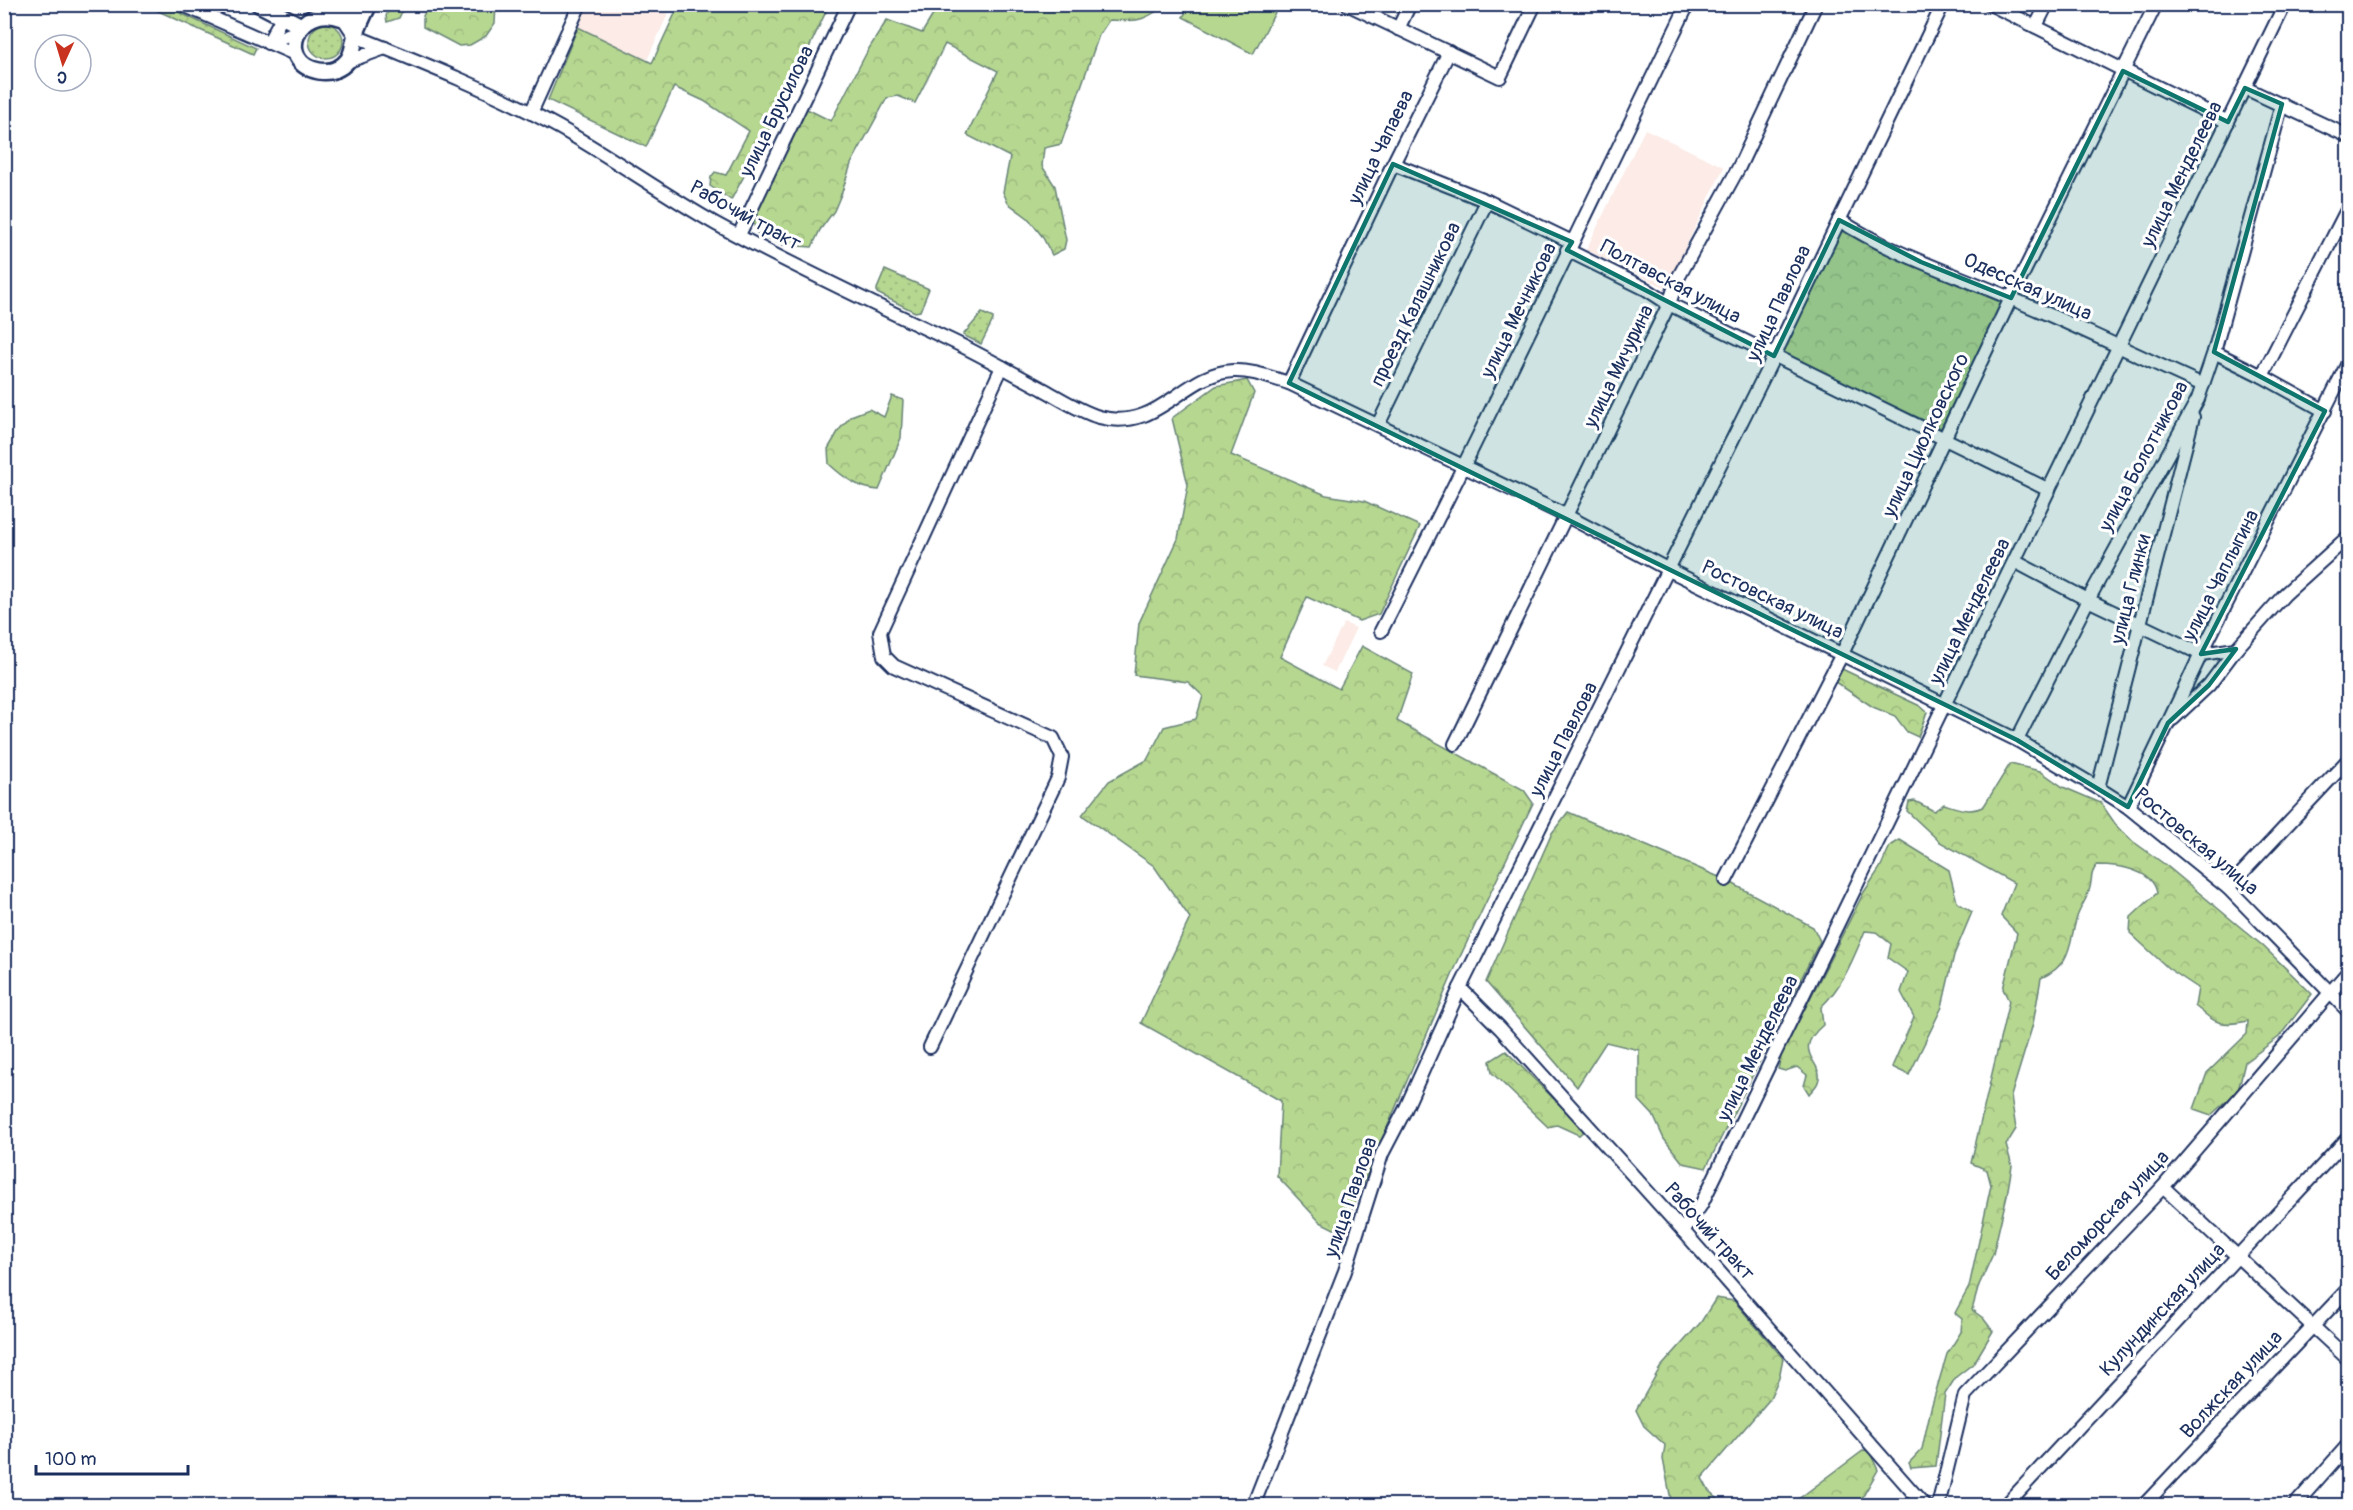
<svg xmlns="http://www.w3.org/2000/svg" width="2353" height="1510" viewBox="0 0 2353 1510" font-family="Pangolin,sans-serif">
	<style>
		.built { fill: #fcebe6 }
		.grass { fill: url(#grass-dots); stroke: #688377; stroke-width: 1.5 }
		.forest { fill: url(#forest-crowns); stroke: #688377; stroke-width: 1.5 }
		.green { fill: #b6d790; stroke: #688377; stroke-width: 1.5 }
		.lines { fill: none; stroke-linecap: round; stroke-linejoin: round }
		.minor-casing { stroke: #1b2f5e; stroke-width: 16 }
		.major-casing { stroke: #1b2f5e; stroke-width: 20 }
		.minor { stroke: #fff; stroke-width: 12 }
		.major { stroke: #fff; stroke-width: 15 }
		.marked { fill: #0f766e; fill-opacity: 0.2; stroke: #0f766e; stroke-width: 4.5; stroke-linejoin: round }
		.labels { text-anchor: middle; stroke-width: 6; stroke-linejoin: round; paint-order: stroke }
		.street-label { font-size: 20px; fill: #1b2f5e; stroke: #fff }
	</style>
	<defs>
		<pattern id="grass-dots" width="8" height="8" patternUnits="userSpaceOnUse" patternTransform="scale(1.5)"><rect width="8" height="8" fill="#b6d790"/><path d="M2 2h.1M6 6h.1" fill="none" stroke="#9cb97f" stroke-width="1.8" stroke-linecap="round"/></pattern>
		<pattern id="forest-crowns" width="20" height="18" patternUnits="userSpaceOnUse" patternTransform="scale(1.5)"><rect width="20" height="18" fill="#b6d790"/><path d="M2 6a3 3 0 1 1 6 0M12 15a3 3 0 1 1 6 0" fill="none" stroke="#9cb97f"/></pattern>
	</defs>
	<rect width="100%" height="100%" fill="#fff"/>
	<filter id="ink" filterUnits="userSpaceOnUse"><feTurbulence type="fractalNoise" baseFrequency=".0167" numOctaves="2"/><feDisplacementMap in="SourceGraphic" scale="12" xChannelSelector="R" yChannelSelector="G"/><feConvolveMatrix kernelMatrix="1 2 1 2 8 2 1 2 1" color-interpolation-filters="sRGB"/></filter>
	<g filter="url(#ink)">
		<g class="built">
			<path d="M588 5V4L672 5 647 60 578 27Z"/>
			<path d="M1645 129 1724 167 1666 288 1586 250Z"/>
			<path d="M1344 623 1356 628 1335 672 1322 666Z"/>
		</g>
		<g class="grass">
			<path d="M145 5H163L256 48 253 54Z"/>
			<circle cx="326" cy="41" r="17"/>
			<path d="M885 270 929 289 920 311 915 312 877 293V289Z"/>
			<path d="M982 313 993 318V320L981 344 963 335Z"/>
		</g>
		<g class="forest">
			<path d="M1156 4 1161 8C1141 23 1133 21 1109 20L1099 35 1061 144 1044 148 1042 166 1055 186 1066 240 1064 249 1052 255 1042 236 1028 218 1008 203 1003 192 1010 157 967 135 998 71 945 44 915 103 898 96 887 98 851 164 842 192 834 211 820 230 812 247 783 245 757 233 752 219 801 116 807 109 831 121 868 50 887 20 922 33 939 5Z"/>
			<path d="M391 5H405L399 18 387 22 386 16Z"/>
			<path d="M429 5H496L495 23 486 36 470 45 459 46 423 27V16Z"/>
			<path d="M679 5H829L781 108 731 200 710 186 711 177 715 172 726 175 749 131 704 101 674 87 646 147 548 100 578 27 652 63Z"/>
			<path d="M1841 231 2003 300 1941 428 1782 355Z"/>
			<path d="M1247 380 1254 393 1231 455 1326 495 1364 501 1420 526 1379 614 1359 621 1307 597 1280 657 1339 689 1362 646 1413 674 1397 721 1524 790 1533 803 1459 959 1342 1233 1320 1222 1277 1176 1281 1101 1141 1023 1190 918 1154 866 1082 815 1109 781 1147 760 1164 727 1196 719 1203 696 1188 682 1134 675 1139 623 1178 539 1188 485 1172 418 1216 386Z"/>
			<path d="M892 396 903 400 901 438 879 490C859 489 843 477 829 464L828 449 839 430 851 416 869 409 884 417Z"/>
			<path d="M1842 669 1920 706 1927 712 1918 737 1907 732 1895 716 1873 707 1835 682Z"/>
			<path d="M2010 764 2040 771 2063 787 2101 803 2118 828 2131 840 2167 866 2263 946 2312 994 2279 1037 2245 1062 2238 1091 2211 1115 2194 1109 2207 1073 2247 1034 2248 1021C2220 1026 2218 1025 2195 1006L2198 988 2168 968 2130 933 2131 917 2157 893C2153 869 2117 865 2097 865 2089 875 2093 880 2089 891 2086 900 2080 908 2077 917 2068 946 2073 963 2041 978L2033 1024 2011 1096 2016 1129 2006 1145 2012 1166 2007 1195 1993 1254 1979 1285 1972 1310 1983 1318 1993 1331 1974 1363 1956 1377 1945 1394 1936 1466 1911 1468 1909 1463 1922 1449 1931 1408 1947 1354 1961 1332 1962 1319 1955 1313 1969 1287 1991 1185 1987 1170 1971 1163 2009 1001 2003 989 2017 933 2001 916 2014 883 1940 842 1907 811 1909 802 1915 801 1934 811 1944 804C1957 808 1971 814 1984 806Z"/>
			<path d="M1568 812 1726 880 1813 927 1820 941 1706 1168 1683 1163 1664 1139 1653 1115 1639 1100V1050L1606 1042 1577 1087 1486 982 1552 833Z"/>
			<path d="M1900 840 1949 870 1957 902 1972 912 1954 955 1942 1007 1909 1075 1892 1067 1914 1017 1901 992 1908 972 1888 958 1891 944 1876 932 1865 931C1853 959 1843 986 1821 1007L1823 1025C1789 1054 1826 1062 1818 1082 1817 1086 1812 1090 1809 1094L1804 1086 1807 1075 1797 1067 1785 1071 1778 1069 1781 1056 1864 892 1880 868 1890 846Z"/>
			<path d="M1506 1051 1585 1130 1579 1135 1557 1125 1548 1127 1492 1073 1490 1061Z"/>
			<path d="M1716 1298 1734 1301 1783 1358 1779 1378 1769 1400 1702 1478 1709 1491 1725 1505H1672L1663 1459 1665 1445 1644 1426 1636 1410 1660 1368 1701 1322Z"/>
			<path d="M1864 1450 1869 1451 1878 1470 1858 1505 1789 1506Z"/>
		</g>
		<path class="green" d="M1190 5V4L1279 5 1253 54 1183 17Z"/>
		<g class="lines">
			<defs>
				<g id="minor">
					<path d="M181 4 297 55"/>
					<path d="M1347 4 1500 77 1535 4"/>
					<path d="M1990 4 2228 122"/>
					<path d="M343 18 355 36C425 64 495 92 560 128 613 158 663 194 716 224 793 266 871 303 950 340 982 355 1012 373 1043 389 1061 399 1079 411 1099 417 1159 433 1183 373 1233 371 1252 370 1271 378 1289 383L1567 516 1669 570 2017 740 2098 788 2128 807 2228 888 2348 1011"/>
					<path d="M2036 26 2047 4"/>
					<path d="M1398 29 1410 4"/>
					<path d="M268 43 282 17"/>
					<path d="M268 43 295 32"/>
					<path d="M346 62 385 48"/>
					<path d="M2245 88 2348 136"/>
					<path d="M531 113 580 4"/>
					<path d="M1393 164 1487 201 1572 242"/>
					<path d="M1839 220C1892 254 1952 273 2010 298 2075 325 2138 356 2203 385"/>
					<path d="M739 235 849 4"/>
					<path d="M1567 250 1646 289 1669 304 2049 490"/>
					<path d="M2214 352 2262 376 2325 411"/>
					<path d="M2262 376 2348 208"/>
					<path d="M1289 383 1393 164 1449 52"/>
					<path d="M1378 425 1487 201"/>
					<path d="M2016 562 2088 600 2201 654 2236 649 2285 594 2348 537"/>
					<path d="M1381 631C1487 424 1586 213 1688 4"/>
					<path d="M2173 719 2209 685 2236 649"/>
					<path d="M2017 740 2088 600 2198 399 2214 352 2282 104"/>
					<path d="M1455 744 1669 304 1677 280 1739 167 1816 4"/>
					<path d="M2098 788 2193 417"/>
					<path d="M2128 807 2201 654 2348 363"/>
					<path d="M1726 880 1842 654 2011 298 2156 4"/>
					<path d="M2228 888 2348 760"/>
					<path d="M1460 988 1500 1028 1685 1233 1925 1506"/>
					<path d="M930 1047 1058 778 1062 757 1053 738 894 666 884 656 880 632 1002 367"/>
					<path d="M2163 1187 2348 1359"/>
					<path d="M1683 1231 1701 1205C1897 806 2091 405 2285 4"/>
					<path d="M1253 1506 1345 1271 1382 1154 1405 1110 1460 988 1774 356 1943 4"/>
					<path d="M1938 1506 1965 1395 2163 1187 2348 972"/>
					<path d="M2005 1506 2348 1138"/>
					<path d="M2143 1506 2348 1289"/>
					<path d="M2294 1506 2348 1445"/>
				</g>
				<g id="major">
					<path d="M259 4 299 25"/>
					<path d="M366 10 343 18C296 0 274 63 319 71 330 73 341 69 348 60 354 52 353 43 356 34 359 24 364 14 369 4"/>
				</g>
			</defs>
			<use href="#minor" class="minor-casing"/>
			<use href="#major" class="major-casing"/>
			<use href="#minor" class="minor"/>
			<use href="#major" class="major"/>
		</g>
	</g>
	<path class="marked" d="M2123 71 2228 122 2245 88 2282 104 2214 352 2325 411 2201 654 2236 649 2209 685 2168 723 2128 807 2017 740 1289 383 1393 164 1572 242 1567 250 1774 356 1839 220 1921 262 2011 298Z"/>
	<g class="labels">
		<g class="street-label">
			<text transform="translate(776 111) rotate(-64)" y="7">улица Брусилова</text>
			<text transform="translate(1380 147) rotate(-64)" y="7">улица Чапаева</text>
			<text transform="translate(2181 174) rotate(-64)" y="7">улица Менделеева</text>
			<text transform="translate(746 215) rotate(29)" y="7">Рабочий тракт</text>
			<text transform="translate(1671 281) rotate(28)" y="7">Полтавская улица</text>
			<text transform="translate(2028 286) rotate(24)" y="7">Одесская улица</text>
			<text transform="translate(1778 303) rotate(-65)" y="7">улица Павлова</text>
			<text transform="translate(1415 304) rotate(-64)" y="7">проезд Калашникова</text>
			<text transform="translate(1518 310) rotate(-64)" y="7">улица Мечникова</text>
			<text transform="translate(1618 366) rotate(-64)" y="7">улица Мичурина</text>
			<text transform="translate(1925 435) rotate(-65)" y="7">улица Циолковского</text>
			<text transform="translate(2143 456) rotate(-62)" y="7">улица Болотникова</text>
			<text transform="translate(2220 575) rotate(-63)" y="7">улица Чаплыгина</text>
			<text transform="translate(2130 589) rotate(-76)" y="7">улица Глинки</text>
			<text transform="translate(1773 599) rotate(26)" y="7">Ростовская улица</text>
			<text transform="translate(1969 611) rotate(-64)" y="7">улица Менделеева</text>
			<text transform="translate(1563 739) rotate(-63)" y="7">улица Павлова</text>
			<text transform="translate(2197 841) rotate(40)" y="7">Ростовская улица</text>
			<text transform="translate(1757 1048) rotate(-64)" y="7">улица Менделеева</text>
			<text transform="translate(1350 1197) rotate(-71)" y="7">улица Павлова</text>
			<text transform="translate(2107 1215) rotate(-47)" y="7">Беломорская улица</text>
			<text transform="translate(1710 1231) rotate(48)" y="7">Рабочий тракт</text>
			<text transform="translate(2162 1309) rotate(-47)" y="7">Кулундинская улица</text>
			<text transform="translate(2231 1384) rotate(-47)" y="7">Волжская улица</text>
		</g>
	</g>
	<rect width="2353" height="1510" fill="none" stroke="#fff" stroke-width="24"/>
	<rect x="12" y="12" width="2329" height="1486" fill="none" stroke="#1b2f5e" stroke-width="2" filter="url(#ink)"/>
	<g transform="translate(63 63) rotate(184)"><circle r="28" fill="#ffffff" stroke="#a4acbf" stroke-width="1.5"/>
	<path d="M0-4.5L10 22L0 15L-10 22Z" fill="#c8321e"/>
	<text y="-9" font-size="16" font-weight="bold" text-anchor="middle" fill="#1b2f5e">С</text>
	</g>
	<path d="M36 1465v9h152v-9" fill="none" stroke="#1b2f5e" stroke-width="3"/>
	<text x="45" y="1465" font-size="18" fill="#1b2f5e" stroke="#ffffff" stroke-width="4.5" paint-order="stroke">100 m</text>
</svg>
